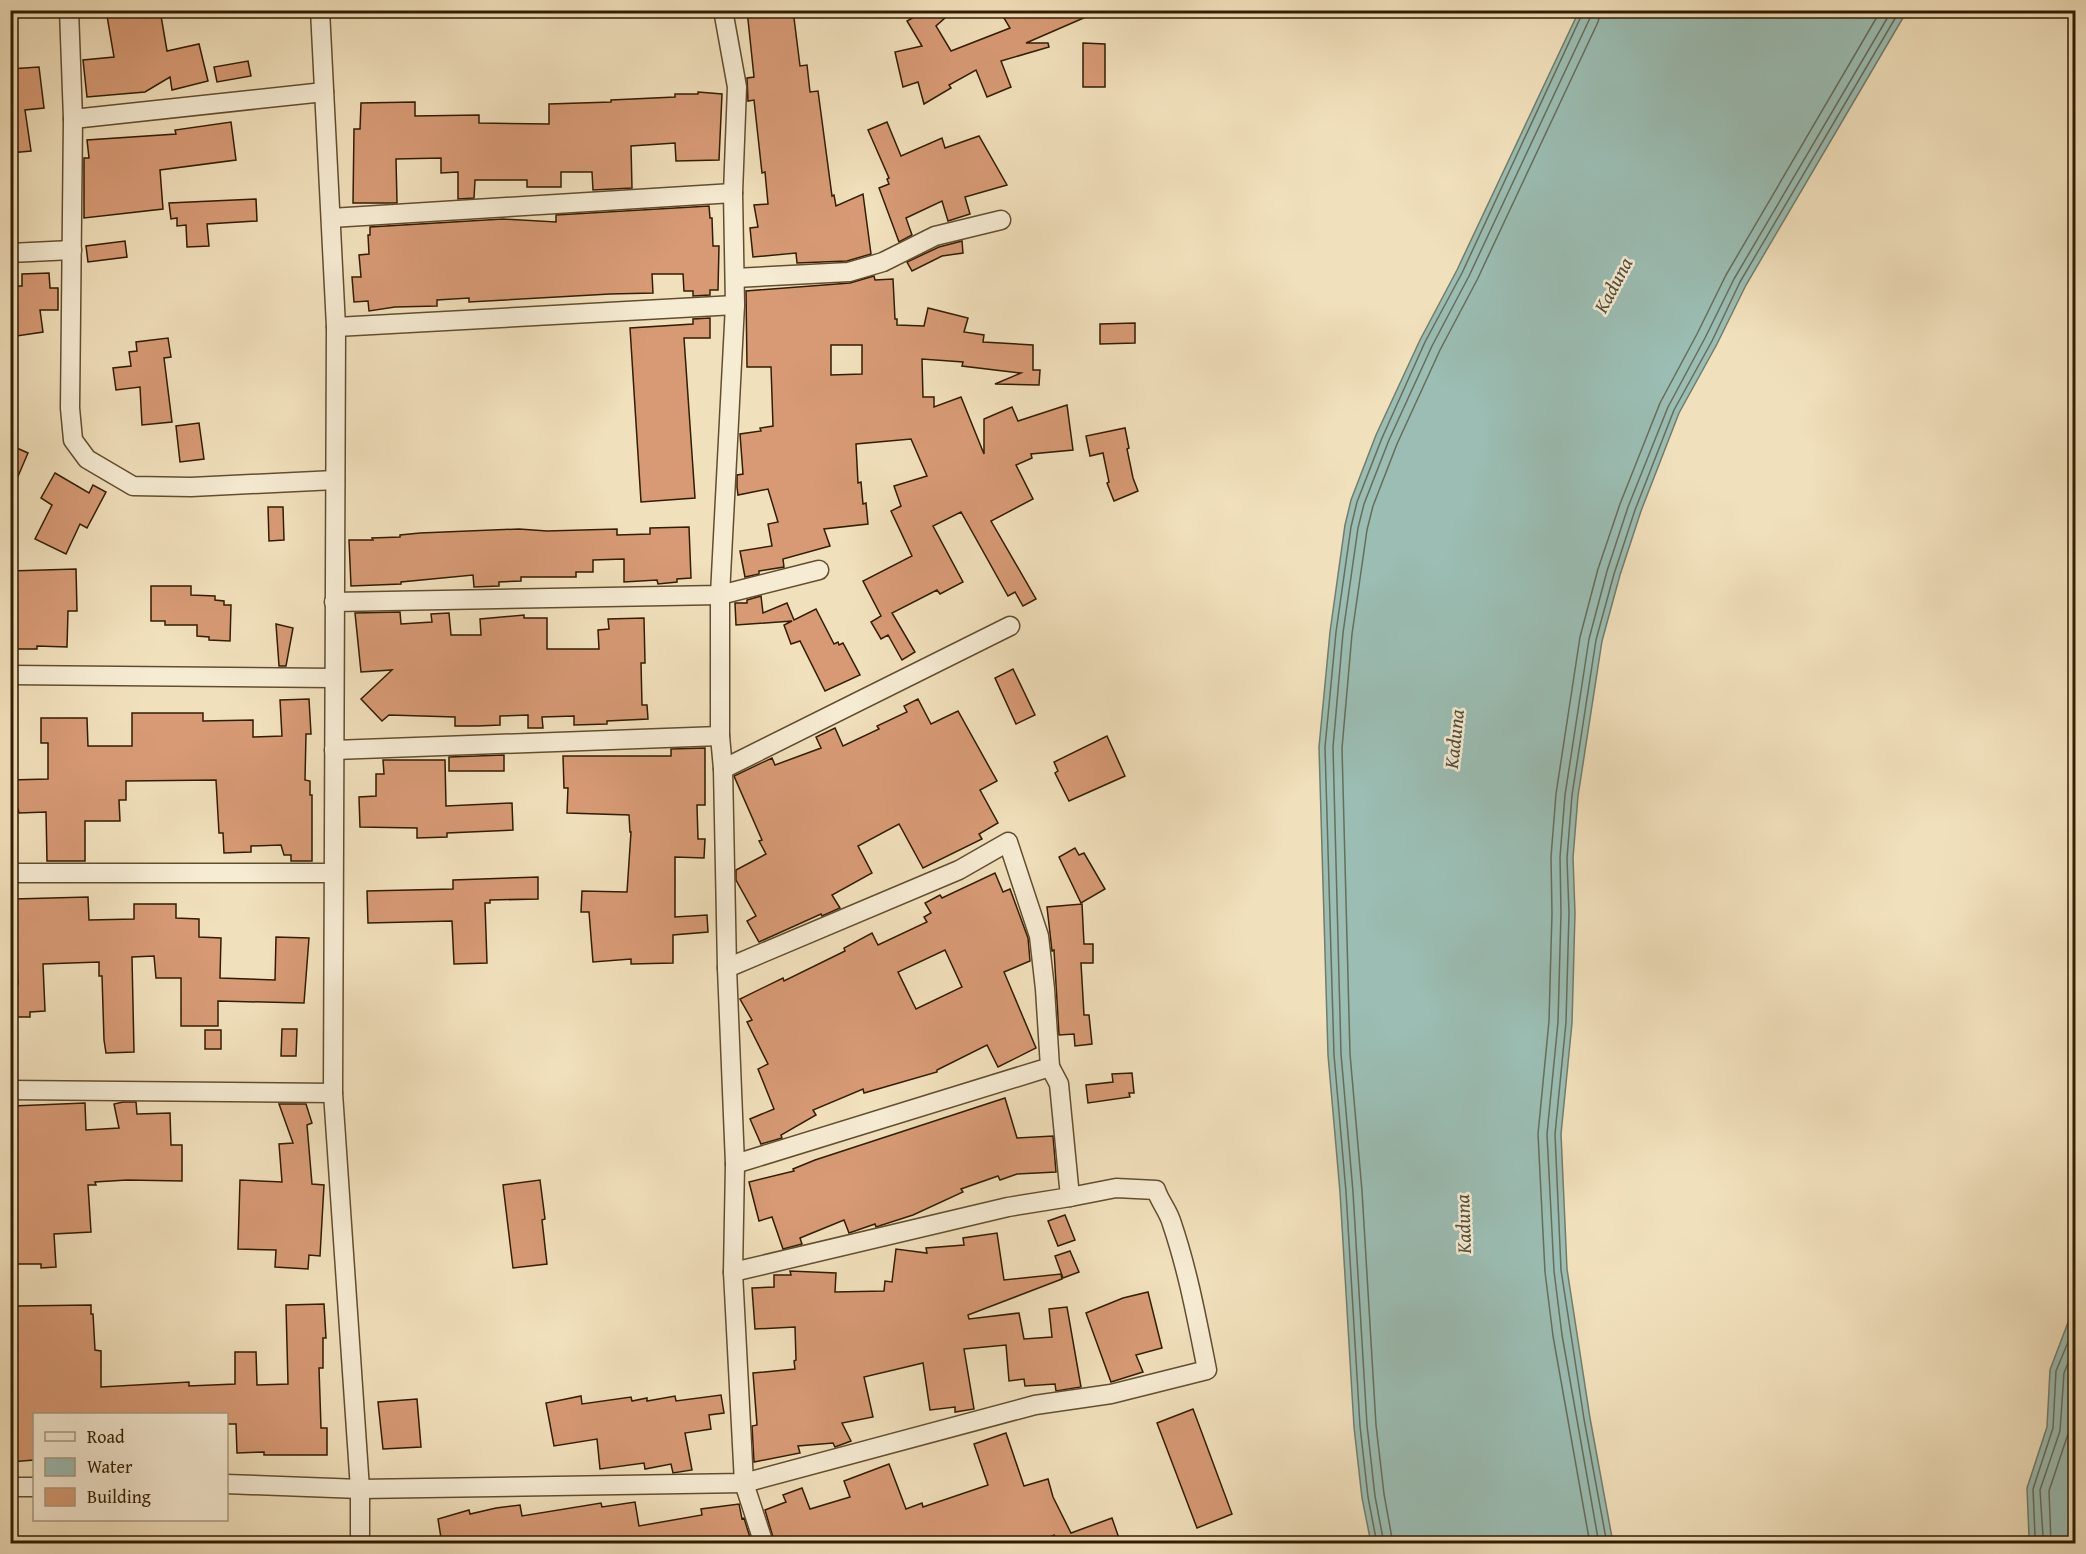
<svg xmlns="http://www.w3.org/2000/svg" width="2086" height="1554" viewBox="0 0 2086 1554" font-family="'Gentium Book Plus',serif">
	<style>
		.water { fill: #9bbdb3; stroke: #717d6b; stroke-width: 1.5 }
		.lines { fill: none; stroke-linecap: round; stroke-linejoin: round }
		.shore { stroke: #666d5a; stroke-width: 1.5 }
		.building { fill: #d79a75; stroke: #321d00; stroke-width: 1.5; fill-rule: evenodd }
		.minor-casing { stroke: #624e2f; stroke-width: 21 }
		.minor { stroke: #f6ebd3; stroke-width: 18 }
		.labels { text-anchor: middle; stroke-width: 5; stroke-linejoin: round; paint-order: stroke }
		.water-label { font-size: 20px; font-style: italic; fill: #524d36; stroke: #f6ebd3 }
	</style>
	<rect width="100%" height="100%" fill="#f1e0bc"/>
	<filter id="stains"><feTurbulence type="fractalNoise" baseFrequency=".00333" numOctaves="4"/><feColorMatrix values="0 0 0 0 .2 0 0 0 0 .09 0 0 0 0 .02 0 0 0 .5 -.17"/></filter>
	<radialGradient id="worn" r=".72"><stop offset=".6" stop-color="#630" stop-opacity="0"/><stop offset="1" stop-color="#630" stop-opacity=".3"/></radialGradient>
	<g class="water">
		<path d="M1579 11H1907L1746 285 1717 344 1679 413 1641 511 1620 575 1602 641 1578 796 1573 858 1575 913 1572 1023 1561 1134 1567 1269 1590 1418 1613 1543H1371L1362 1498 1354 1427 1340 1192 1328 1055 1319 747 1330 632 1345 525 1351 500 1376 435 1420 340 1457 270Z"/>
		<path d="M2075 1304V1543H2027L2029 1536 2027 1488 2047 1427 2050 1370Z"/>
	</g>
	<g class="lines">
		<g class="shore">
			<path d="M1377 1544 1368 1497 1360 1426 1346 1192 1334 1055 1325 747 1336 632 1351 527 1357 502 1382 438 1425 342 1462 273 1584 10"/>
			<path d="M1384 1544 1375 1496 1367 1425 1353 1192 1341 1054 1333 747 1343 633 1358 528 1364 504 1389 440 1432 346 1469 276 1590 18 1592 10"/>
			<path d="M1393 1544 1384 1494 1376 1425 1362 1191 1350 1054 1342 748 1352 634 1367 530 1373 506 1397 444 1440 350 1477 280 1598 22 1601 10"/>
			<path d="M1590 1544 1553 1336 1545 1272 1538 1134 1549 1021 1552 913 1551 857 1556 794 1580 637 1598 569 1620 504 1660 403 1697 334 1726 275 1881 10"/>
			<path d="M1599 1544 1562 1335 1554 1271 1547 1134 1558 1022 1561 913 1560 857 1565 795 1589 639 1607 571 1628 507 1668 407 1705 338 1734 279 1892 10"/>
			<path d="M1607 1544 1584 1419 1561 1270 1555 1134 1566 1022 1569 913 1567 858 1572 795 1596 640 1614 574 1635 510 1674 410 1712 341 1740 282 1900 10"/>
			<path d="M2033 1544 2035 1536 2033 1489 2053 1428 2056 1371 2076 1323"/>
			<path d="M2041 1544 2043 1536 2040 1490 2060 1431 2064 1373 2076 1343"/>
			<path d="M2051 1544 2049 1491 2069 1431 2072 1375 2076 1367"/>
		</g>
	</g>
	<g class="building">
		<path d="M148 10H160L167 51 199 44 208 81 172 90 170 77 145 92 87 97 83 60 114 57 107 16Z"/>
		<path d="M747 10H793L800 66 807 65 810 92 818 91 832 196 834 195 836 206 863 194 871 254 847 261 797 263 796 253 753 257 750 228 758 227 754 205 768 204 765 172 762 173 754 100 748 101 747 78 754 77Z"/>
		<path d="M926 10H954L936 26 951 51 1010 28 1004 18 1018 10H1034L1037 15 1048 10H1102L1026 43H1048L1049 47 1001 61 1011 87 987 97 976 70 949 85 951 88 924 104 918 82 903 87 895 52 922 46 907 21Z"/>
		<path d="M1083 43 1105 44V87H1083Z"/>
		<path d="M248 61 251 76 217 82 214 67Z"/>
		<path d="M39 67 44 108 25 110 31 151 10 153V69Z"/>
		<path d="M698 92 722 94 719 160 676 161 675 143 631 146 632 188 593 190 592 172H561V187H527V180H475L474 198 458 199V172L441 173V158L396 159 397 203H353L354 129H360L361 103 415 102V116L479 115V123L549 124V104L611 102V100L675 97V94H698Z"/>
		<path d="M231 122 236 160 160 170 163 209 84 218V158H89L87 140 176 134 175 130Z"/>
		<path d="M887 122 901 156 942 138 945 148 979 136 1007 185 965 197 970 214 948 221 942 201 906 218 912 235 899 242 879 188 889 184 887 179 889 178 868 130Z"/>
		<path d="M256 199 257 221 207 224 209 246 187 247 186 225 177 226V218L171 219 169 203Z"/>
		<path d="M709 206 710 218H712L713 246H719L718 290H710V295L693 296V291H684L683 274H652L653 293 610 294 469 302V298L437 300V306L395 307 369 311 368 301 354 302 352 277H361L359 255 369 254 368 235H370V227L503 219 556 222V215Z"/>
		<path d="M125 241 127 257 88 262 86 246Z"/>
		<path d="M962 241 963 253 942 256 912 271 907 262 939 247Z"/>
		<path d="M49 273 50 288H58V310H40L43 332 10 337V286H22V274Z"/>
		<path d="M874 276 875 280 893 279 895 319H897V325L924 326 928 308 968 318 964 332 984 335 983 342 1033 345V370H1040L1039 385 995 384 1021 373 962 366 963 362 922 359 923 397H934V407L961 397 984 454V419L1012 407 1018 421 1067 405 1073 450 1031 454 1032 458 1016 465 1033 499 991 521 1036 599 1023 606 1015 592 1008 596 961 512 933 526 963 582 940 594 937 590 892 613 915 652 902 660 888 635 881 639 871 622 881 616 863 581 912 556 891 511 901 506 894 486 927 476 911 439 856 444 858 483 861 482 863 504 866 503 868 524 824 529 830 546 783 559 784 567 759 571V574L745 577 740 551 772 546 768 524 778 522 768 489 738 495 737 487V475L743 474 740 434 761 431 760 428 773 426 771 367H747L746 291 850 283ZM831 345H862V374L831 375Z"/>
		<path d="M710 318V338H684L695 498 641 502 630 328 693 324V319Z"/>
		<path d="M1135 323V343L1100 344V324Z"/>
		<path d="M168 338 171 357 164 358 172 422 142 425 140 387 116 390 113 368 131 366 129 352 137 351 136 342Z"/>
		<path d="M199 423 204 459 180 462 176 426Z"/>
		<path d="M1125 428 1129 448 1127 449 1133 478 1138 491 1114 501 1107 483 1109 482 1103 453 1090 456 1086 436Z"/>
		<path d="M10 445 28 453 10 495Z"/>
		<path d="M55 473 89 493 93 485 106 492 87 528 80 524 66 554 35 539 52 505 41 498Z"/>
		<path d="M268 507H283L284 540 269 541Z"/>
		<path d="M689 527 691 578 677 579V582L658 584 657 580 624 582V559L593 560V572H576V577H521V581L499 582V586L474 587 473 575 401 582V584L351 586 349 540H373L372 538 400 537V535L420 533 519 529 547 531 617 529V535L650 534V528Z"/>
		<path d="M76 569 77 611H68L67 647 37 646V649H10V571Z"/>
		<path d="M151 586H191V595L215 596V600L224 601V605H231L230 641 209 640V637L197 636V625H165V621H151Z"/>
		<path d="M761 596 763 613 787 603 794 620 816 609 834 644 838 642 839 645 843 643 860 675 825 691 800 641 791 644 784 625 792 621 736 625 735 603H747V600Z"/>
		<path d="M400 612 401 624 432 622 431 614 449 613 451 635H481L480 619 524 615V618H547V649H599L598 630 609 629 608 619 644 618 645 663H641L642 705H647L648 719 607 721V724L574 725V716L542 717 543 728H528V715L500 716V725L478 726H455V717L389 715 382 721 361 699 392 670 361 672 355 613Z"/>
		<path d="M276 624 293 628 286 666H279Z"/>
		<path d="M1013 669 1035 715 1016 724 995 678Z"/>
		<path d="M309 699 311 734H306L305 780 310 781V795H312V861H291V855H284L281 845 251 846V852L224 853 223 833H219L216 780 126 781V800H119L120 821H85V861H47L46 812 19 813 18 809H10V780L48 779V743H41V718H87L88 746H132V713H203V721L253 720V737L282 736 280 700Z"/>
		<path d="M918 699 931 724 958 711 997 781 980 790 998 823 979 834 982 839 923 868 899 824 858 846 872 873 832 895 840 908 822 916 821 914 759 942 747 921 756 916 736 880V870L766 854 759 841 762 840 734 776 772 758 775 765 821 748 816 737 835 728 843 746 879 729 877 726 907 712 904 706Z"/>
		<path d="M1107 736 1125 776 1069 801 1055 773 1058 771 1054 762Z"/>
		<path d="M705 748V805H697L698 839H705L704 858 675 857V917L707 915 708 932 673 935V963L631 964V959L593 962 589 912H581L582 891 627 892 631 832H630L629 815 567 813 568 788H564L563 756H671V749Z"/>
		<path d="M504 755V771H449V757Z"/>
		<path d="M383 760H445L446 806 512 803 513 830 447 833V837L417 838V828L360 827 359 797 376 796V774H384Z"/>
		<path d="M1075 848 1079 855 1084 853 1105 889 1081 903 1059 857Z"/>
		<path d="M995 873 1003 892 1010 889 1028 938 1030 961 1004 972 1036 1048 998 1067 987 1045 937 1070V1072L864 1093 863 1089 813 1110 816 1115 781 1135 782 1138 761 1144 750 1119 774 1109 758 1069 768 1064 747 1022 752 1020 740 999 783 978 784 981 845 951 844 948 872 933 878 945 927 922 924 917 931 913 925 903 940 895 942 898ZM945 950 962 987 916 1009 898 972Z"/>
		<path d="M538 877V899L490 900V903H485L487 963 454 964 452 921 368 923 367 891 453 889V880Z"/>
		<path d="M88 897 89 920 134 919V904H176V918L199 919V937L221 938 220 978 275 980 276 937 309 938 304 1003 218 1001V1026H181V978H156L154 956 132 957 134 1052 106 1053 104 1040 102 976H99V962L43 964 45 1011 30 1012V1017H10V984H18L14 899Z"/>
		<path d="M1082 904 1084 944H1093V963H1081L1084 1015H1089L1092 1044 1075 1046 1074 1034 1059 1035 1054 950 1052 951 1047 907Z"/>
		<path d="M282 1029H297L296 1056H281Z"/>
		<rect x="205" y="1030" width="16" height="19"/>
		<path d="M1132 1073 1134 1093H1129L1130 1097 1088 1103 1086 1085 1113 1082 1112 1074Z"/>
		<path d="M1005 1098 1017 1138 1053 1136 1056 1172 1017 1174 1000 1180 998 1176 961 1189 963 1192 913 1215 882 1225 876 1227 875 1224 849 1233 844 1220 800 1238 802 1244 783 1249 772 1217 759 1221 749 1182 794 1171 793 1169 815 1160Z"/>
		<path d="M123 1102H136L137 1114 170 1113 171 1145H182V1181L127 1180 95 1182 96 1185H88L91 1232 54 1234 56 1267 41 1268V1264H13L10 1153H16L13 1106 85 1103 86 1130 119 1128 114 1104Z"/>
		<path d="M279 1104H306L312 1123 307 1125 312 1184 324 1185 320 1256 309 1255 308 1269 275 1267 276 1250 238 1249 240 1180 282 1182 279 1144 293 1143Z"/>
		<path d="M540 1180 545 1219 542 1220 547 1264 513 1268 503 1185Z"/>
		<path d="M1065 1215 1075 1240 1058 1246 1048 1221Z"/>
		<path d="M997 1233 1004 1280 1061 1274 1062 1279 968 1315 969 1319 1019 1313 1024 1339 1052 1337 1049 1309 1067 1307 1081 1387 1056 1391 1055 1384 1025 1386 1024 1379 1009 1381 1006 1345 964 1349 974 1409 955 1412V1407L930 1410 923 1363 864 1377 873 1417 842 1423 851 1441 835 1447 833 1443 798 1446 800 1453 754 1462 752 1426 757 1425 753 1373 795 1369 794 1361 796 1360 795 1327 755 1329 752 1288 774 1287V1275H791L790 1271 836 1273 835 1292 884 1291 885 1281 892 1282 896 1249 927 1253 926 1248 964 1245 963 1238Z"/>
		<path d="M1070 1251 1079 1272 1063 1278 1055 1256Z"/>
		<path d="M1148 1292 1162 1348 1136 1355 1143 1372 1111 1382 1086 1313 1123 1298Z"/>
		<path d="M324 1304 326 1338H323V1368H319L321 1428H327V1455H264V1452L237 1453 236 1424H226V1414H34V1460L10 1462V1316H16L17 1306 91 1305V1314H93L95 1350 101 1351V1387L189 1382V1386L235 1384V1352H256L257 1385 288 1384 286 1305Z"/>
		<path d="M721 1395 724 1413 709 1415 711 1429 685 1433 692 1470 673 1473 671 1464 645 1469 644 1463 600 1469 597 1439 554 1446 546 1403 581 1396 582 1404 631 1397 632 1401 647 1398V1401L675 1396 676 1401Z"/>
		<path d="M417 1399 421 1447 383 1449 378 1402Z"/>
		<path d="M1193 1409 1232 1514 1197 1528 1157 1423Z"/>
		<path d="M1006 1433 1024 1486 1048 1479 1053 1497 1071 1533 1112 1518 1121 1544H1048V1542L1056 1539 1054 1535 1039 1544H775L765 1510 786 1502 783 1495 802 1488 810 1509 850 1497 844 1481 889 1464 906 1509 922 1503 923 1507 988 1485 974 1444Z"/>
		<path d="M635 1502 639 1526 702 1515 701 1509 739 1504 742 1519 744 1518 752 1544H442L438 1519 469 1510 470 1514 496 1508 520 1505 522 1516 601 1503 602 1507Z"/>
	</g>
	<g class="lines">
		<defs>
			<g id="minor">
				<path d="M69 10 73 119 70 408 73 440 87 459 133 486 191 487 335 480"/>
				<path d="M320 10 336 327 333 1093 360 1489V1544"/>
				<path d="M723 10 737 87 733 193 735 305 720 595V736L723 769 727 968 735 1164 733 1272 744 1483 764 1544"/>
				<path d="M73 119 324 92"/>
				<path d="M331 218 733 193"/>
				<path d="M10 253 72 250"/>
				<path d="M735 278 849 272 883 262 935 236 1001 220"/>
				<path d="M336 327 735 305"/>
				<path d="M334 602 720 595 819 570"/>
				<path d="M10 675 334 678"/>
				<path d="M334 750 720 736"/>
				<path d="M723 769 1010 626"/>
				<path d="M10 873H333"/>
				<path d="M727 968 959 870 1008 842 1039 936 1045 989 1050 1067 735 1164"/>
				<path d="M10 1090 333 1093"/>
				<path d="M733 1272 1008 1207 1070 1197 1059 1084 1050 1067"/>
				<path d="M226 1484 360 1489 744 1483 1035 1405 1111 1394 1207 1370C1197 1320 1188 1271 1172 1224 1169 1212 1160 1202 1156 1190L1116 1188 1070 1197"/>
				<path d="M10 1487H34"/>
			</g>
		</defs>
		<use href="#minor" class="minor-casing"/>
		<use href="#minor" class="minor"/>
	</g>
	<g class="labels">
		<g class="water-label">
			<text transform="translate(1613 285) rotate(-62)" y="7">Kaduna</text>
			<text transform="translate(1454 739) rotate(-84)" y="7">Kaduna</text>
			<text transform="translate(1463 1224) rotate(-92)" y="7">Kaduna</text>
		</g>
	</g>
	<rect width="2086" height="1554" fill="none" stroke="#f1e0bc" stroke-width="36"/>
	<rect x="12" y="12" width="2062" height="1530" fill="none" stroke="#321d00" stroke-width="3"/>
	<rect x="18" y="18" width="2050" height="1518" fill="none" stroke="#321d00" stroke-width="1.5"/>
	<rect x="33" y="1413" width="195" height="108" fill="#f6ebd3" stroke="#a8997f" stroke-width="1.5"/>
	<rect x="45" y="1432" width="30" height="9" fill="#f6ebd3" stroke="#a8997f" stroke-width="1.5"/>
	<text x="87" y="1443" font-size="18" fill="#321d00">Road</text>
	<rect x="45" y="1458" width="30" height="18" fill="#9bbdb3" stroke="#a8997f" stroke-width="1.5"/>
	<text x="87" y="1473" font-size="18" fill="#321d00">Water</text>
	<rect x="45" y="1488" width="30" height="18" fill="#d79a75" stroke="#a8997f" stroke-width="1.5"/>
	<text x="87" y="1503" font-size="18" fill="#321d00">Building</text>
	<rect width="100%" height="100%" filter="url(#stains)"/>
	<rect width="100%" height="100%" fill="url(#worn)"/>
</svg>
